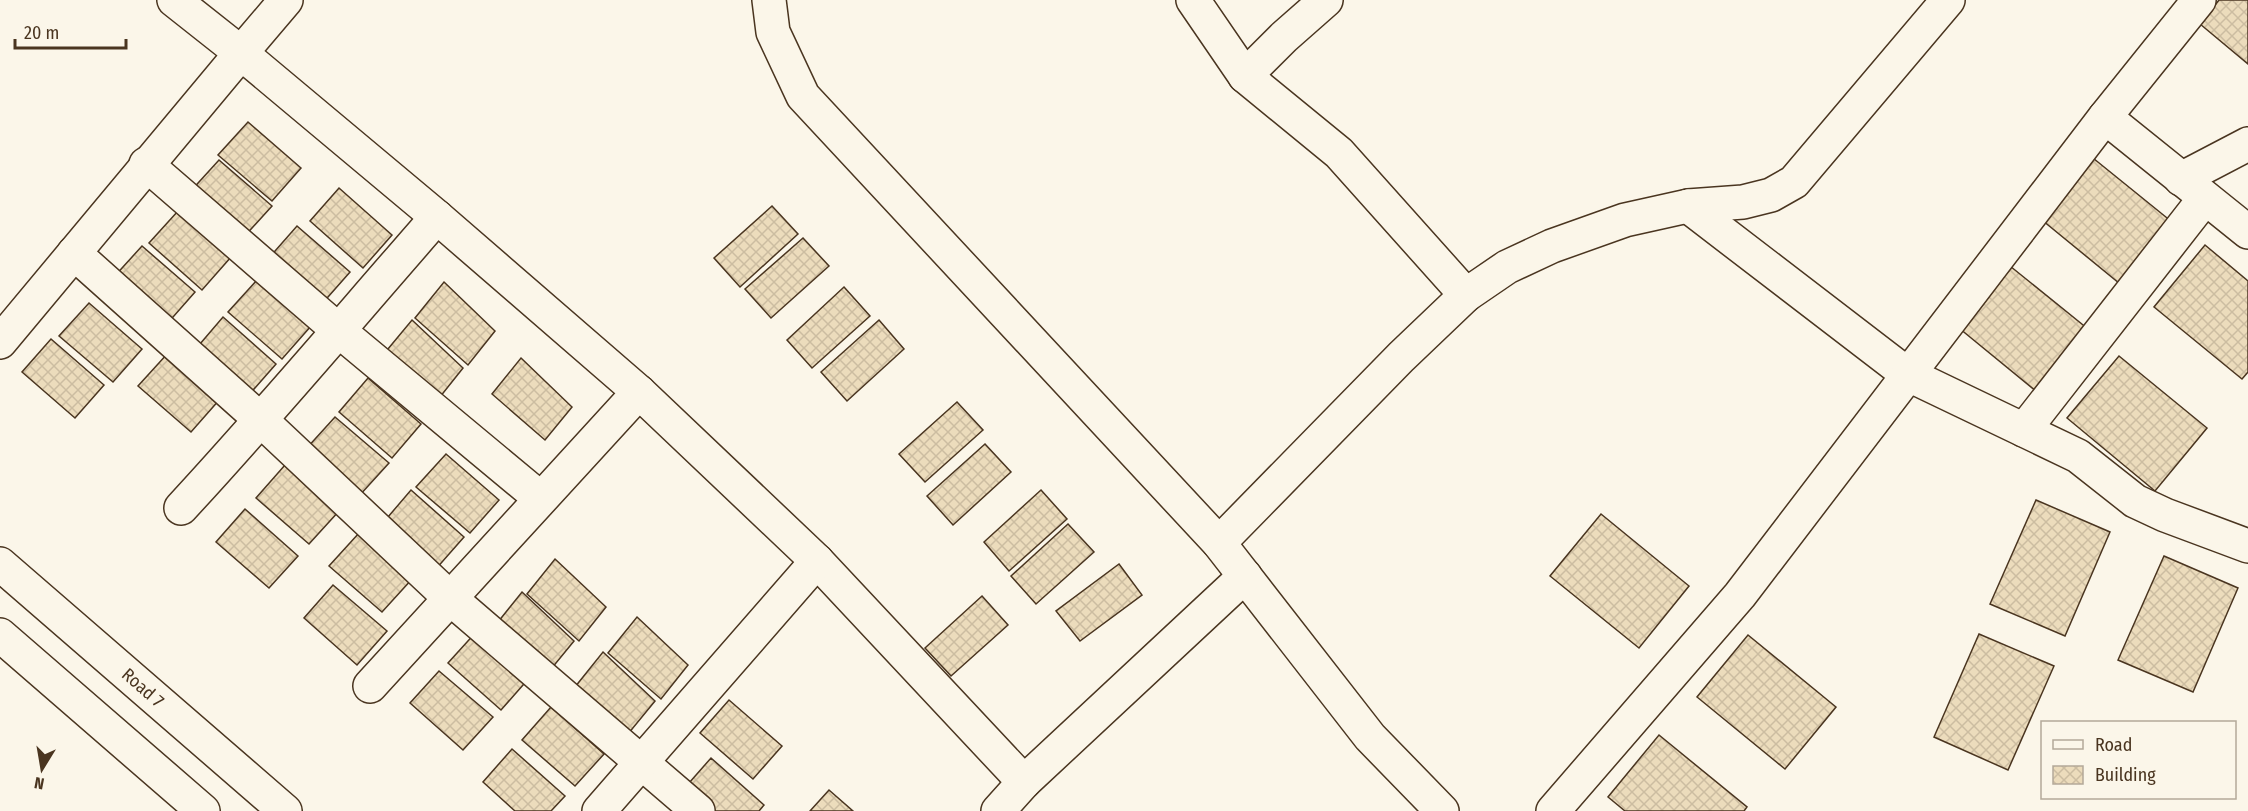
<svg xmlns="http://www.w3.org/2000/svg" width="2248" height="811" viewBox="0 0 2248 811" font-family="'Fira Sans Condensed',sans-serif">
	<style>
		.building { fill: url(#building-cross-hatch); stroke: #4a3520; stroke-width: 1.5 }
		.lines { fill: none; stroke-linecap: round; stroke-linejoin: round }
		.street-casing { stroke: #4a3520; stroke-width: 36 }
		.primary-casing { stroke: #4a3520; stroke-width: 36 }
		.street { stroke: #fbf6e9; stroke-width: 33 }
		.primary { stroke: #fbf6e9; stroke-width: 33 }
		.labels { text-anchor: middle; stroke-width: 4.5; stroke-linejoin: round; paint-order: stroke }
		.street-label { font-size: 18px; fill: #4a3520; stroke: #fbf6e9 }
	</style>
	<defs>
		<pattern id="building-cross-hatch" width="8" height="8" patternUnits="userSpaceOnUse" patternTransform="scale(1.5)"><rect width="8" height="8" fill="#ecdcbc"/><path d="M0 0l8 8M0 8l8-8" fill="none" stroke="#ccbda1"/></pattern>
	</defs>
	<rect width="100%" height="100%" fill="#fbf6e9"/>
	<g class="building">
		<path d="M2219 0H2248V64L2200 24Z"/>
		<path d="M248 122 301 168 272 201 218 155Z"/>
		<path d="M2088 154 2177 226 2125 288 2037 216Z"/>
		<path d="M219 160 272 206 242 239 189 193Z"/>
		<path d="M339 188 392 235 363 268 310 221Z"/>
		<path d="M772 206 798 234 740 287 714 258Z"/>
		<path d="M178 211 231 257 202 290 149 243Z"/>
		<path d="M297 226 350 272 321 305 268 259Z"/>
		<path d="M803 238 829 266 771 318 745 289Z"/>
		<path d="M2205 245 2248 281V372L2242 379 2154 307Z"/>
		<path d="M142 246 195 292 166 325 113 278Z"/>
		<path d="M2005 262 2093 333 2042 396 1954 324Z"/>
		<path d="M258 279 311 326 282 359 228 312Z"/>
		<path d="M444 282 495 331 468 365 415 318Z"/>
		<path d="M844 287 870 316 812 368 787 340Z"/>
		<path d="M89 303 142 349 113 382 59 336Z"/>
		<path d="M223 317 276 364 247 397 194 351Z"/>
		<path d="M412 320 463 368 436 402 383 355Z"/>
		<path d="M879 320 904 349 847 401 821 372Z"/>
		<path d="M51 339 104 385 75 418 22 372Z"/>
		<path d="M168 353 220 399 191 432 138 386Z"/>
		<path d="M2119 356 2207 428 2155 491 2067 418Z"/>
		<path d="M521 358 572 407 545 440 492 394Z"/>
		<path d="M368 378 421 424 392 458 339 412Z"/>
		<path d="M957 402 983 430 925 482 899 454Z"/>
		<path d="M335 417 389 463 359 496 306 449Z"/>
		<path d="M985 444 1011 472 953 525 927 496Z"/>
		<path d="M446 454 499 500 470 533 416 487Z"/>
		<path d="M285 465 339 511 309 544 256 498Z"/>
		<path d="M411 490 464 537 435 570 382 524Z"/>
		<path d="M1041 490 1067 519 1009 571 984 542Z"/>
		<path d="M2036 500 2110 532 2065 636 1990 604Z"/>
		<path d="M245 509 298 556 269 588 216 542Z"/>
		<path d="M1601 514 1689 586 1639 648 1550 576Z"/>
		<path d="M1068 524 1094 552 1036 604 1011 576Z"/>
		<path d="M359 533 412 579 382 612 329 566Z"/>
		<path d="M2164 556 2238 588 2193 692 2118 660Z"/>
		<path d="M555 559 606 607 579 641 527 594Z"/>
		<path d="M1119 564 1142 595 1080 641 1056 611Z"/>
		<path d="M333 585 387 631 357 665 304 618Z"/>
		<path d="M522 592 574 641 547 674 494 627Z"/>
		<path d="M982 596 1008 625 951 676 925 648Z"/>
		<path d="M637 617 688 665 661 699 608 653Z"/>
		<path d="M477 631 530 677 501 710 448 663Z"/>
		<path d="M1979 634 2054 666 2008 770 1934 737Z"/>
		<path d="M1748 635 1836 707 1785 769 1697 697Z"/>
		<path d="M603 652 655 701 628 734 575 687Z"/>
		<path d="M439 671 493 717 463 750 410 703Z"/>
		<path d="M729 700 782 746 753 779 700 733Z"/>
		<path d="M551 707 604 754 575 786 522 740Z"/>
		<path d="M1659 735 1747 807 1744 811H1625L1608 797Z"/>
		<path d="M512 749 565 796 551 811H515L483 782Z"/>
		<path d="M711 758 764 805 759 811H704L682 791Z"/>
		<path d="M829 790 853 811H810Z"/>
	</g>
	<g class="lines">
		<defs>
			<g id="street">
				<path d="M286 0 241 53 437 217 639 392 817 561 1024 782"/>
				<path d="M769 0 773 32 803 96 1219 543 1370 737 1442 811"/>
				<path d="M1193 0 1245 76 1339 153 1466 295"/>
				<path d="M1245 76 1284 37 1326 0"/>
				<path d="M2105 117 2248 232"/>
				<path d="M146 164 338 330 540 498"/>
				<path d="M2181 179 2248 144"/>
				<path d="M1688 206 1907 374 2078 456 2135 501 2165 515 2248 546"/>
				<path d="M74 253 262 421 451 599 698 811"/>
				<path d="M0 342 241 53 174 0"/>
				<path d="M2024 430 2205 198"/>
				<path d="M181 508C269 413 352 314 437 217"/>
				<path d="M1219 543 1401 357 1466 295 1507 267 1552 246 1625 220 1688 206 1743 202 1771 195 1794 182 1948 0"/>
				<path d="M370 686 639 392"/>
				<path d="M599 811 817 561"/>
				<path d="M998 811 1024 782 1245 576"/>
				<path d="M1553 811 1740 595 2105 117 2199 0"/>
			</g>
			<g id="primary">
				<path id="s1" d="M0 564 285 811"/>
				<path d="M0 635 203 811"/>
			</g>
		</defs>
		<use href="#street" class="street-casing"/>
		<use href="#primary" class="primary-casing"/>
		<use href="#street" class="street"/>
		<use href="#primary" class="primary"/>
	</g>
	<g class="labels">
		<g class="street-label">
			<text dy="6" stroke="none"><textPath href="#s1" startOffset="189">Road 7</textPath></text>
		</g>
	</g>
	<rect x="2041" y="721" width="195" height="78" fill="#fbf6e9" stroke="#b4a999" stroke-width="1.5"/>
	<rect x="2053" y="740" width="30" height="9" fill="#fbf6e9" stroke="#b4a999" stroke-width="1.5"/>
	<text x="2095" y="751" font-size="18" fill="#4a3520">Road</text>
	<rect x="2053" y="766" width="30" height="18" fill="url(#building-cross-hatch)" stroke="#b4a999" stroke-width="1.5"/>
	<text x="2095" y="781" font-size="18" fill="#4a3520">Building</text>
	<g transform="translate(42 769) rotate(191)" stroke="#fbf6e9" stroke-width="4.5" paint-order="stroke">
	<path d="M0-4.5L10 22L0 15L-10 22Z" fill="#4a3520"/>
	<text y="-9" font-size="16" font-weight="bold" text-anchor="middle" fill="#4a3520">N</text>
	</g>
	<path d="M15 39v9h111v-9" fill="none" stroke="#4a3520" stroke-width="3"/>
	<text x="24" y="39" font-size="18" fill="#4a3520" stroke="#fbf6e9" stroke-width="4.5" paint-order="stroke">20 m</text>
</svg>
